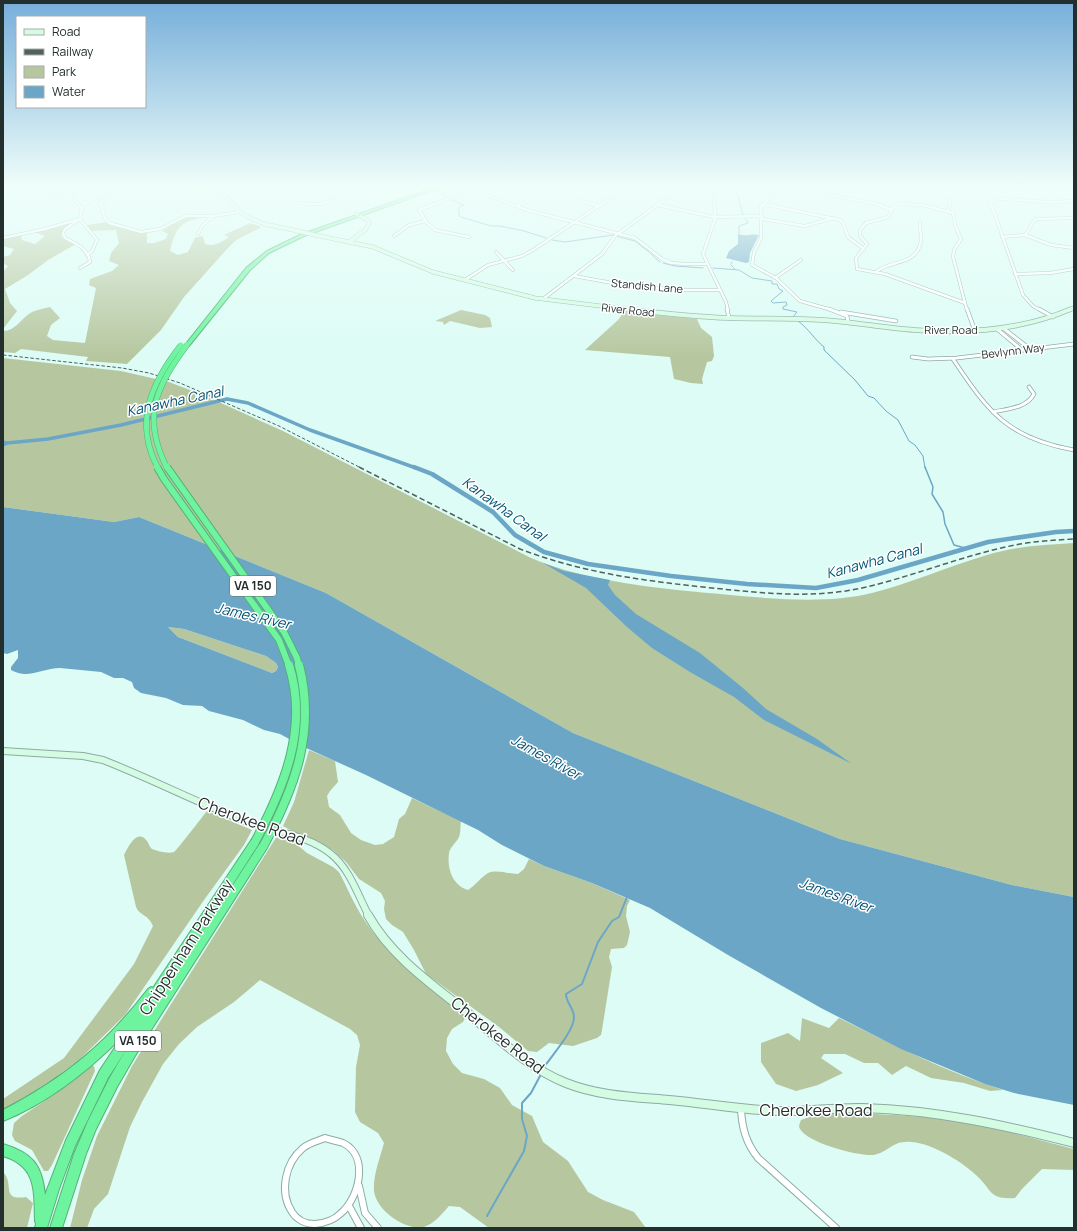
<svg xmlns="http://www.w3.org/2000/svg" width="1077" height="1231" viewBox="0 0 1077 1231" font-family="Manrope,sans-serif">
	<style>
		.green { fill: #b6c7a0 }
		.water { fill: #6ca6c6; fill-rule: evenodd }
		.lines { fill: none; stroke-linecap: round; stroke-linejoin: round }
		.stream-far2 { stroke: #6ca6c6; stroke-width: 1 }
		.stream-far1 { stroke: #6ca6c6; stroke-width: 1.5 }
		.stream { stroke: #6ca6c6; stroke-width: 2 }
		.canal-far1 { stroke: #6ca6c6; stroke-width: 3.5 }
		.canal { stroke: #6ca6c6; stroke-width: 4.5 }
		.river { fill: #6ca6c6; fill-rule: evenodd }
		.street-far2-casing { stroke: #8daba4; stroke-width: 3.5 }
		.street-far1-casing { stroke: #8daba4; stroke-width: 4.5 }
		.street-casing { stroke: #8daba4; stroke-width: 8 }
		.secondary-far3-casing { stroke: #8daba4; stroke-width: 4.5 }
		.secondary-far2-casing { stroke: #8daba4; stroke-width: 5.5 }
		.secondary-far1-casing { stroke: #8daba4; stroke-width: 8 }
		.secondary-casing { stroke: #8daba4; stroke-width: 10 }
		.highway-casing { stroke: #54af77; stroke-width: 2 }
		.street-far2 { stroke: #fff; stroke-width: 2.5 }
		.street-far1 { stroke: #fff; stroke-width: 3 }
		.street { stroke: #fff; stroke-width: 6 }
		.secondary-far3 { stroke: #d4fce2; stroke-width: 3.5 }
		.secondary-far2 { stroke: #d4fce2; stroke-width: 4 }
		.secondary-far1 { stroke: #d4fce2; stroke-width: 6 }
		.secondary { stroke: #d4fce2; stroke-width: 8 }
		.highway { fill: #6ef49f; fill-rule: evenodd }
		.rail-far1 { stroke: #50615e; stroke-width: 1; stroke-dasharray: 3.5 2; stroke-linecap: butt }
		.rail { stroke: #50615e; stroke-width: 1.5; stroke-dasharray: 5.5 3; stroke-linecap: butt }
		.secondary-bridge-casing { stroke: #8daba4; stroke-width: 4.5; stroke-linecap: butt }
		.highway-bridge-far2-casing { stroke: #54af77; stroke-width: 6; stroke-linecap: butt }
		.highway-bridge-far1-casing { stroke: #54af77; stroke-width: 8; stroke-linecap: butt }
		.highway-bridge-casing { stroke: #54af77; stroke-width: 10; stroke-linecap: butt }
		.secondary-bridge { stroke: #d4fce2; stroke-width: 3.5 }
		.highway-bridge-far2 { stroke: #6ef49f; stroke-width: 5 }
		.highway-bridge-far1 { stroke: #6ef49f; stroke-width: 6 }
		.highway-bridge { stroke: #6ef49f; stroke-width: 8 }
		.labels { text-anchor: middle; stroke-width: 3; stroke-linejoin: round; paint-order: stroke }
		.far-street-label { font-size: 11px; fill: #232f2d; stroke: #fff }
		.shield { fill: #fff; stroke: #656d6c; stroke-width: 1 }
		.shield-label { font-size: 12px; font-weight: bold; fill: #232f2d }
		.water-label { font-size: 14px; font-style: italic; fill: #015272; stroke: #fff }
		.near-street-label { font-size: 16px; fill: #232f2d; stroke: #fff }
	</style>
	<rect width="100%" height="100%" fill="#dcfcf5"/>
	<g class="green">
		<path d="M189 216 207 217C182 221 176 225 170 251L178 255 188 252 195 238 203 236 205 244C215 247 221 242 229 237L224 235 250 223 260 226V228L236 240 227 249 184 297 161 330 127 364 86 361 88 357 21 349 15 353 3 352V331C16 331 21 318 32 312 37 310 44 308 50 307L60 318 51 325 47 336 53 340 85 343 96 288 89 285 90 279 112 271 119 265 109 261 111 253 119 243 116 230 91 231 87 225 106 222 127 230 147 233V243H154L166 239 168 234 162 231 183 218Z"/>
		<path d="M70 222 73 223 64 229 61 237 76 244 48 260 28 275 5 289 10 303 17 311 3 329V272L8 266 3 263V257L10 255 14 249 3 246V239L21 235 22 240 35 244 45 236 34 232Z"/>
		<path d="M461 310 485 315 490 318 492 327 480 328 450 321 444 325 443 322 435 321Z"/>
		<path d="M624 312 697 319 701 328 712 337 714 356 712 361 707 362 702 379 703 384 691 383 674 379 670 357 585 350 618 320Z"/>
		<path d="M3 358 121 371 169 382 203 395 283 431 529 557C588 583 666 589 730 595 777 599 826 604 872 593 911 583 949 566 987 555 1016 546 1044 545 1074 543V897L1012 885 840 839 573 733 326 593 139 517 114 522 3 507Z"/>
		<path d="M168 627 184 629 266 656 276 663 278 667 276 671 272 673 178 637Z"/>
		<path d="M309 750 335 761 338 782 330 791 327 796 329 807 340 815 351 833 361 840 375 845 383 844 394 837 399 819 405 814 412 798 461 821C460 826 461 832 459 837 456 843 450 847 449 853 447 868 452 885 468 890 476 885 481 877 488 873 497 869 509 874 518 874L524 869 529 859 544 866 592 883 630 900 627 906 626 916 630 932 627 945 624 948 611 949 609 957 612 967 602 1030 601 1035 597 1038 573 1046 549 1043 537 1052 528 1051 499 1027 426 974 414 950 403 932 392 925 386 919 384 909 385 901 381 893 359 879 346 862 334 851 318 841 299 835 283 826 294 802Z"/>
		<path d="M207 811 252 830 244 845 204 900 125 1015 81 1058 55 1078 13 1106 3 1110V1099L64 1058 134 964 153 926C148 914 140 916 136 907L124 855C128 847 137 828 147 841 149 844 149 846 152 849 158 851 167 854 174 852 176 851 203 816 207 811Z"/>
		<path d="M277 836 295 843 307 853 333 867 339 872C347 887 354 904 363 918 387 956 429 986 463 1014L465 1018 463 1022 452 1029 447 1038 446 1051 453 1064 462 1073 484 1079 500 1088 512 1105 532 1116 543 1142 568 1161 588 1192 603 1200 634 1212 646 1228H489L460 1207 449 1206C442 1214 435 1223 424 1227 405 1231 376 1210 374 1191 373 1175 380 1158 384 1143L378 1133 360 1122 355 1112 356 1067 360 1045 357 1035 350 1029 260 980 234 1002 197 1027 179 1044 163 1064 142 1102 130 1127 108 1194 94 1209 87 1228H70L82 1180 97 1136 132 1066Z"/>
		<path d="M802 1018 829 1028 839 1018C892 1044 946 1072 1003 1090L990 1091 964 1083 931 1078 906 1066 892 1075 878 1063H864L845 1054H824L821 1058 843 1073 818 1085 796 1091 776 1084 761 1062V1043L788 1033 800 1041Z"/>
		<path d="M91 1066H94L95 1071 52 1165 48 1171H44L32 1150 15 1141 12 1135 14 1123 22 1116 52 1096Z"/>
		<path d="M860 1113C891 1115 921 1116 952 1120 993 1126 1034 1139 1074 1149V1170L1042 1169 1022 1189 1015 1198C988 1200 992 1189 976 1175 961 1161 933 1144 912 1142 891 1140 889 1153 873 1155 857 1156 808 1143 800 1129 798 1126 800 1123 801 1120L815 1115Z"/>
		<path d="M3 1172C15 1184 0 1201 26 1197L33 1203 27 1228H3Z"/>
	</g>
	<g class="water">
		<path d="M738 234C746 237 752 233 759 235L750 253 749 262 746 263 726 258 729 251 738 244Z"/>
		<path d="M3 507 114 522 139 517 326 593 573 733 840 839 1012 885 1074 897V1105L1014 1093 985 1084 901 1049 821 1008 728 955 650 908 592 883 544 866 502 845 478 830 366 775 304 747 280 734 264 730 243 720 209 711 202 706 183 705 166 698 141 693 134 688 132 682 123 678H114L101 672 60 668C42 668 28 680 11 670V667L18 658V650L7 654 3 653ZM168 627 184 629 266 656 276 663 278 667 276 671 272 673 178 637Z"/>
		<path d="M543 563 564 571 610 580 608 585 615 595 636 614 700 653 743 688 766 709 817 739 852 764 764 720 734 697 690 672 652 648 627 627 586 588Z"/>
	</g>
	<g class="lines">
		<g class="stream-far2">
			<path d="M732 185 736 189 743 215"/>
			<path d="M438 191 446 197"/>
			<path d="M450 199 464 205 460 206 458 211 460 213 458 215 461 217 491 226H500L524 231 546 238"/>
			<path d="M739 235V226L748 223 745 217"/>
			<path d="M616 236 635 241 649 252"/>
			<path d="M552 240 565 242 613 235"/>
			<path d="M650 253 660 262"/>
			<path d="M663 263 675 266 703 268"/>
			<path d="M731 264 732 262"/>
			<path d="M731 265 735 269"/>
			<path d="M713 268 739 270 752 278 772 281V284H777L779 289 783 291 771 301 773 303 786 302 787 305 783 307V309L797 312 793 317"/>
			<path d="M798 321C809 329 814 339 824 347V350L855 380 868 396 874 398 886 411 898 420 909 441 915 445 923 456 925 468"/>
		</g>
		<path class="stream-far1" d="M925 467 933 487 932 494 943 512 945 524 954 545 965 548"/>
		<g class="stream">
			<path d="M545 1066C553 1054 574 1031 574 1017 574 1008 566 1003 566 994L582 984 598 942 612 921 619 917 627 897"/>
			<path d="M487 1216 524 1151 527 1136 522 1119V1103L531 1093 540 1076"/>
		</g>
		<path class="canal-far1" d="M3 445 7 443 48 439 121 425 227 399 248 403 310 430 416 468"/>
		<path class="canal" d="M414 467 432 474 493 512 515 535 544 552 588 564 671 576 747 584 816 588 858 580 988 542 1056 532 1074 531"/>
		<path class="river" d="M3 440 9 442 10 443 7 445 3 444Z"/>
		<defs>
			<g id="street-far2">
				<path d="M723 185 714 195 715 219 703 254 726 302 728 310"/>
				<path d="M776 185 873 203 892 210"/>
				<path d="M951 185 986 188"/>
				<path d="M988 185 987 192 1023 295 1033 306 1040 310"/>
				<path d="M1025 185 1028 186"/>
				<path d="M604 186 622 190"/>
				<path d="M783 186 761 206V238L754 252 752 265 776 278 800 301 832 310"/>
				<path d="M1054 187 1074 185"/>
				<path d="M472 189 527 210 635 238 662 259 671 263 686 264H706"/>
				<path d="M39 191 74 200 78 203 81 209"/>
				<path d="M113 194 100 203 105 218 109 223 141 232 160 229 186 216H213L240 212"/>
				<path d="M222 195 244 185"/>
				<path d="M68 197 97 185"/>
				<path d="M989 198 1049 202 1074 201"/>
				<path d="M581 201 599 206"/>
				<path d="M300 203C310 204 327 207 334 197 336 194 337 189 339 185"/>
				<path d="M763 204 840 220 843 223 848 237 864 249"/>
				<path d="M899 204 923 205 953 213 955 225 961 239 954 250 953 257 965 303 885 274 857 269 856 258 867 244 860 236V230L866 223 888 217 894 206Z"/>
				<path d="M658 205 714 217 762 216"/>
				<path d="M517 206 542 194 541 191 532 188"/>
				<path d="M948 211 951 199"/>
				<path d="M762 219 805 226 833 218"/>
				<path d="M198 234 203 225 213 216"/>
				<path d="M1025 235 1051 245 1074 248"/>
				<path d="M394 236 409 225 425 221"/>
				<path d="M469 237 435 230 427 223 419 210 485 185"/>
				<path d="M1002 237 1025 235C1030 230 1031 222 1036 219L1074 218"/>
				<path d="M3 238 45 229 80 219 97 240 92 251 87 255"/>
				<path d="M496 252 513 270"/>
				<path d="M80 268 90 262C89 249 75 243 65 238L63 233 65 229 80 219 83 204 97 198 147 185"/>
				<path d="M876 272C891 259 916 267 921 241 922 235 919 228 920 222"/>
				<path d="M1015 274 1050 273 1074 269"/>
				<path d="M574 276 618 284 682 290H720"/>
				<path d="M775 278 801 260"/>
				<path d="M465 280 488 265 522 256 533 250 630 185"/>
				<path d="M543 299 602 254 615 236 685 185"/>
				<path d="M965 303 967 310"/>
			</g>
			<g id="street-far1">
				<path d="M727 309 729 318"/>
				<path d="M829 309 847 316 848 322"/>
				<path d="M967 309 975 331"/>
				<path d="M1039 309 1053 317"/>
				<path d="M841 312 896 321"/>
				<path d="M1003 328 1030 349"/>
				<path d="M997 329 1022 350"/>
				<path d="M912 357 928 359 957 358 1074 344"/>
				<path d="M953 359C989 413 1008 438 1074 450"/>
				<path d="M993 412C1007 409 1027 408 1034 394L1029 387"/>
			</g>
			<g id="street">
				<path d="M741 1109C742 1128 746 1143 758 1158L836 1228"/>
				<path d="M325 1138C331 1140 337 1141 343 1143 370 1156 359 1199 340 1214 333 1221 325 1223 315 1224 306 1224 297 1220 292 1212 279 1192 285 1163 303 1148 309 1143 318 1141 325 1138Z"/>
				<path d="M359 1186 365 1213 378 1228"/>
				<path d="M349 1206 361 1228"/>
			</g>
			<g id="secondary-far3">
				<path d="M202 185 225 196 239 211 248 217 264 224 298 231"/>
				<path d="M315 235 373 247 433 272 535 298 633 310"/>
				<path d="M349 242 365 230 369 224 368 220 356 214"/>
				<path d="M1069 310 1074 308"/>
			</g>
			<path id="secondary-far2" d="M624 309C659 313 694 317 730 318 761 319 792 318 823 320 854 322 884 328 914 330 967 334 1022 330 1071 309"/>
			<path id="secondary-far1" d="M3 751 83 756 103 760C149 778 192 800 237 818 266 830 307 834 331 854 350 869 358 896 369 916"/>
			<path id="secondary" d="M368 915C389 953 426 980 459 1006 492 1032 525 1067 566 1083 599 1096 634 1097 669 1100 705 1103 741 1110 778 1111 806 1112 835 1107 863 1108 936 1110 1004 1125 1074 1143"/>
			<g id="highway">
				<path d="M442 185H447L304 236 269 253 250 270 189 346 185 345 246 268 267 251 302 234Z"/>
				<path d="M255 838 258 839 259 842 258 845 108 1078 75 1146 59 1189 47 1228H35L36 1224 35 1221C34 1191 37 1166 3 1156V1144C32 1153 42 1164 45 1195L66 1140 100 1070 122 1037C88 1071 48 1103 3 1121V1110C63 1079 107 1043 148 989L151 987 153 988 252 839Z"/>
				<path d="M264 841 267 842 268 845 267 848 139 1049 117 1087 96 1129 86 1154 62 1228H50L74 1154 88 1121 109 1079 131 1041 261 842Z"/>
			</g>
		</defs>
		<use href="#street-far2" class="street-far2-casing"/>
		<use href="#street-far1" class="street-far1-casing"/>
		<use href="#street" class="street-casing"/>
		<use href="#secondary-far3" class="secondary-far3-casing"/>
		<use href="#secondary-far2" class="secondary-far2-casing"/>
		<use href="#secondary-far1" class="secondary-far1-casing"/>
		<use href="#secondary" class="secondary-casing"/>
		<use href="#highway" class="highway-casing"/>
		<use href="#street-far2" class="street-far2"/>
		<use href="#street-far1" class="street-far1"/>
		<use href="#street" class="street"/>
		<use href="#secondary-far3" class="secondary-far3"/>
		<use href="#secondary-far2" class="secondary-far2"/>
		<use href="#secondary-far1" class="secondary-far1"/>
		<use href="#secondary" class="secondary"/>
		<use href="#highway" class="highway"/>
		<path class="rail-far1" d="M3 355 122 368 149 373 180 383 279 426 361 468"/>
		<path class="rail" d="M359 467 520 549C583 573 645 581 712 588 762 593 812 599 862 588 915 576 966 554 1020 544 1038 541 1056 540 1074 539"/>
		<defs>
			<path id="secondary-bridge" d="M298 231 315 235"/>
			<g id="highway-bridge-far2">
				<path d="M158 468C133 422 152 382 181 345"/>
				<path d="M167 468C141 417 156 387 187 345"/>
			</g>
			<g id="highway-bridge-far1">
				<path d="M157 467 164 479 279 640 289 666"/>
				<path d="M167 467 284 632 297 658 299 666"/>
			</g>
			<g id="highway-bridge">
				<path d="M255 842C284 787 309 728 289 665"/>
				<path d="M264 845C295 787 316 731 299 665"/>
			</g>
		</defs>
		<use href="#secondary-bridge" class="secondary-bridge-casing"/>
		<use href="#highway-bridge-far2" class="highway-bridge-far2-casing"/>
		<use href="#highway-bridge-far1" class="highway-bridge-far1-casing"/>
		<use href="#highway-bridge" class="highway-bridge-casing"/>
		<use href="#secondary-bridge" class="secondary-bridge"/>
		<use href="#highway-bridge-far2" class="highway-bridge-far2"/>
		<use href="#highway-bridge-far1" class="highway-bridge-far1"/>
		<use href="#highway-bridge" class="highway-bridge"/>
	</g>
	<linearGradient id="sky" x2="0" y2="1"><stop stop-color="#76aeda"/><stop offset="0.52" stop-color="#effefa"/><stop offset="1" stop-color="#effefa" stop-opacity="0"/></linearGradient>
	<rect width="1077" height="357" fill="url(#sky)"/>
	<g class="labels">
		<g class="far-street-label">
			<text transform="translate(647 286) rotate(5)" y="4">Standish Lane</text>
			<text transform="translate(628 310) rotate(6)" y="4">River Road</text>
			<text x="951" y="334">River Road</text>
			<text transform="translate(1013 351) rotate(-7)" y="4">Bevlynn Way</text>
		</g>
		<g class="shield">
			<rect x="230" y="576" width="46" height="20" rx="3"/>
			<rect x="115" y="1031" width="46" height="20" rx="3"/>
		</g>
		<g class="shield-label">
			<text x="253" y="590">VA 150</text>
			<text x="138" y="1045">VA 150</text>
		</g>
		<g class="water-label">
			<text transform="translate(175 401) rotate(-12)" y="5">Kanawha Canal</text>
			<text transform="translate(504 509) rotate(36)" y="5">Kanawha Canal</text>
			<text transform="translate(874 561) rotate(-15)" y="5">Kanawha Canal</text>
			<text transform="translate(253 616) rotate(13)" y="5">James River</text>
			<text transform="translate(546 757) rotate(29)" y="5">James River</text>
			<text transform="translate(836 895) rotate(20)" y="5">James River</text>
		</g>
		<g class="near-street-label">
			<text transform="translate(252 821) rotate(20)" y="6">Cherokee Road</text>
			<text transform="translate(186 947) rotate(-57)" y="6">Chippenham Parkway</text>
			<text transform="translate(498 1035) rotate(38)" y="6">Cherokee Road</text>
			<text x="816" y="1116">Cherokee Road</text>
		</g>
	</g>
	<rect width="1077" height="1231" fill="none" stroke="#232f2d" stroke-width="8"/>
	<rect x="16" y="16" width="130" height="92" fill="#ffffff" stroke="#a7acab"/>
	<rect x="24" y="29" width="20" height="6" fill="#d4fce2" stroke="#a7acab"/>
	<text x="52" y="36" font-size="12" fill="#232f2d">Road</text>
	<rect x="24" y="49" width="20" height="6" fill="#50615e" stroke="#a7acab"/>
	<text x="52" y="56" font-size="12" fill="#232f2d">Railway</text>
	<rect x="24" y="66" width="20" height="12" fill="#b6c7a0" stroke="#a7acab"/>
	<text x="52" y="76" font-size="12" fill="#232f2d">Park</text>
	<rect x="24" y="86" width="20" height="12" fill="#6ca6c6" stroke="#a7acab"/>
	<text x="52" y="96" font-size="12" fill="#232f2d">Water</text>
</svg>
